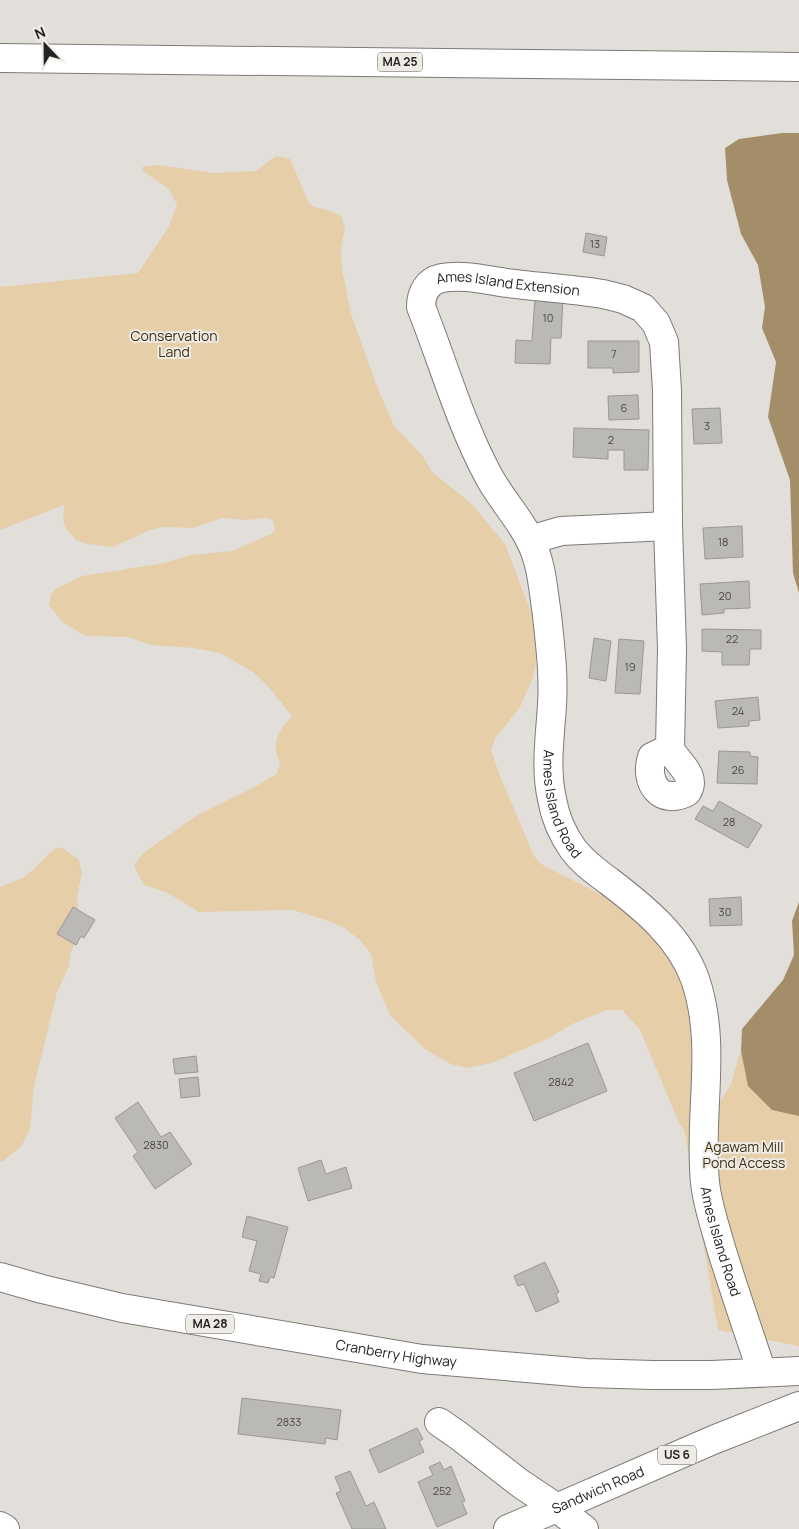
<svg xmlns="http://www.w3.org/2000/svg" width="799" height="1529" viewBox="0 0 799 1529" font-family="Manrope,sans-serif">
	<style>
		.green { fill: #e5cea8 }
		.water { fill: #a48e6a }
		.building { fill: #bbb9b5; stroke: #9a9894 }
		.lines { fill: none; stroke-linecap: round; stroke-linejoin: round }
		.minor-casing { stroke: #7c7a77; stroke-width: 30 }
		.primary-casing { stroke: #7c7a77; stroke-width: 30 }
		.motorway-casing { stroke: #7c7a77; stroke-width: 30 }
		.minor { stroke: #fff; stroke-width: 28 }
		.primary { stroke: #fff; stroke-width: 28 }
		.motorway { stroke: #fff; stroke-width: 28 }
		.labels { text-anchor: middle; stroke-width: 4; stroke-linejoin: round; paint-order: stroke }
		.number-label { font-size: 11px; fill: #4a4847 }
		.shield { fill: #efece8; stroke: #615f5d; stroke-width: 1 }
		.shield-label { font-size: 12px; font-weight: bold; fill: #242322 }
		.street-label { font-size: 14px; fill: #242322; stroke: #efece8 }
		.park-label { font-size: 14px; fill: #3f2e0f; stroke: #efece8 }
	</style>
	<rect width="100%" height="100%" fill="#e2dfdb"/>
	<g class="green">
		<path d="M276 156 290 159 309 203 314 207 329 210 341 216 345 227 341 248 342 269 351 314 376 384 394 426 423 456 432 472 472 504 505 544 536 625 538 652 533 678 520 707 496 737 491 750 500 776 534 856 541 864 616 902 674 950 718 1105 731 1084 740 1052 799 1106V1346L718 1330 684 1129 680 1125 640 1030 622 1010H607L570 1025 551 1037 492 1063 467 1068 451 1064 426 1050 390 1015 376 982 371 954 360 940 344 928 329 921 293 910 199 912 166 892 144 885 134 866 143 853 199 814 251 789 277 774C282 758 279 764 276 751 274 736 283 726 292 716L267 685 253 672 220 653 194 648 151 645 128 637 86 636 62 622 49 605 51 594 56 589 82 576 165 563 190 555 232 551 273 533 275 529 273 520 265 518 247 520 222 518 193 528 164 527 150 530 113 547 87 544 76 540 67 530 63 520 64 505 0 530V287L138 273 168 228 177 205 169 189 144 172 142 167 159 165 214 173 256 171Z"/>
		<path d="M61 847 79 860 82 873 77 896 80 931 70 954 69 966 57 992 34 1086 30 1129 21 1147 3 1161H0V887L25 877 53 850Z"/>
	</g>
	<g class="water">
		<path d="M782 133H799V593L793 573 790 480 768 417 776 362 762 328 765 307 758 265 741 234 727 180 725 148 739 139Z"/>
		<path d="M799 902V1116L772 1110 748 1086 741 1051 742 1029 783 980 794 955 792 921Z"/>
	</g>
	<g class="building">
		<path d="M586 233 607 237 604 256 583 252Z"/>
		<path d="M535 298 563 299 561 338H551L550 364 515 363 516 340 532 341Z"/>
		<path d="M588 341H639V372L613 373V368H588Z"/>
		<path d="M638 395 639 419 609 420 608 396Z"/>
		<path d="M720 408 722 443 694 444 692 409Z"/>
		<path d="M574 428 649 430 648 470H624V450H608V459L573 457Z"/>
		<path d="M742 526 743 557 705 559 703 528Z"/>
		<path d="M749 581 750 608 724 609V613L702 615 700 584Z"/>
		<path d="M702 629 761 630V649H750L749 665H722V652L702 651Z"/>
		<path d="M594 638 611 641 606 681 589 678Z"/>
		<path d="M619 639 644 641 640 694 615 693Z"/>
		<path d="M758 697 760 720 749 721V726L718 728 715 701Z"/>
		<path d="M719 751 750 752V756L758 757 757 784 717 783Z"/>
		<path d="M719 801 762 825 748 848 695 819 703 806 713 811Z"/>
		<path d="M741 897 742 925 710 926 709 899Z"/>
		<path d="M73 907 95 920 84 938 81 936 76 945 57 934Z"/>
		<path d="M588 1043 607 1091 534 1121 514 1073Z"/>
		<path d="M196 1056 198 1072 175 1074 173 1059Z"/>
		<path d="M198 1077 200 1096 181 1098 179 1079Z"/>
		<path d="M138 1102 161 1137 170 1132 192 1164 155 1189 133 1156 138 1152 115 1118Z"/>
		<path d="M321 1160 326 1174 346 1167 352 1188 308 1201 298 1168Z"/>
		<path d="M247 1216 288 1227 274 1278 270 1277 268 1283 259 1281 261 1274 249 1271 257 1241 242 1237Z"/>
		<path d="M545 1262 559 1292 556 1294 559 1302 536 1312 524 1284 518 1286 514 1276Z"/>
		<path d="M242 1398 341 1410 337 1440 326 1438 325 1444 238 1434Z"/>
		<path d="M417 1428 423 1439 419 1441 424 1452 379 1473 369 1450Z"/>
		<path d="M440 1462 444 1470 451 1466 465 1501 462 1502 467 1514 437 1527 418 1482 433 1475 429 1467Z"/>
		<path d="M350 1471 366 1506 374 1502 386 1529H352L336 1493 341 1491 335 1477Z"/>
	</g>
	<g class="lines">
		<defs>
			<g id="minor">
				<path id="s1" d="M530 540C518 516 499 497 487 473 459 420 443 362 421 307 421 293 427 281 442 278 463 274 486 280 507 283 539 287 571 289 603 294L623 299 643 308 656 323 664 342 667 390 668 526"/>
				<path id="s2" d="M670 748 652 757C644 782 660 806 687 792 698 774 675 762 670 748L672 649 668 526 561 531 530 540C542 563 543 590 547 615 550 645 554 674 552 705 550 737 545 768 552 799 555 817 563 835 573 849 583 863 597 872 610 882 644 908 680 937 695 979 718 1045 698 1114 705 1182 707 1204 715 1226 721 1248 734 1290 748 1331 762 1372"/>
				<path d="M439 1422 459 1436 521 1484 557 1508 584 1529"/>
			</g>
			<g id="primary">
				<path id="s3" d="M0 1277 42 1289 122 1308 422 1359 586 1373 653 1375H712L799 1371"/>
				<path d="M0 1526 5 1529"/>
				<path id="s4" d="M508 1529 713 1440 799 1406"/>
			</g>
			<path id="motorway" d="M0 58 799 67"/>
		</defs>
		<use href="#minor" class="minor-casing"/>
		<use href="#primary" class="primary-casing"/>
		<use href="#motorway" class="motorway-casing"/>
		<use href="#minor" class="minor"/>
		<use href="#primary" class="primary"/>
		<use href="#motorway" class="motorway"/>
	</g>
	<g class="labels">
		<g class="number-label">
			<text x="595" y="248">13</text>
			<text x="548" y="322">10</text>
			<text x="614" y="358">7</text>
			<text x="624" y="412">6</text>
			<text x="707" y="430">3</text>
			<text x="611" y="444">2</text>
			<text x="723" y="546">18</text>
			<text x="725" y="600">20</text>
			<text x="732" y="643">22</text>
			<text x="630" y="671">19</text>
			<text x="738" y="715">24</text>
			<text x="738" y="774">26</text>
			<text x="729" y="826">28</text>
			<text x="725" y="916">30</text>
			<text x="561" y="1086">2842</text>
			<text x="156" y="1149">2830</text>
			<text x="289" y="1426">2833</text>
			<text x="442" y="1495">252</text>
		</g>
		<g class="shield">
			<rect x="377.5" y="52.5" width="45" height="19" rx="4"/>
			<rect x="186" y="1314.5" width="48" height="19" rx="4"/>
			<rect x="658" y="1445.5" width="38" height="19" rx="4"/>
		</g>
		<g class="shield-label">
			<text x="400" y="66">MA 25</text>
			<text x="210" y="1328">MA 28</text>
			<text x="677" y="1459">US 6</text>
		</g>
		<g class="street-label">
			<text dy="5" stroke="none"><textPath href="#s1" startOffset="364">Ames Island Extension</textPath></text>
			<text dy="5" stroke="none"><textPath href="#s2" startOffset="768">Ames Island Road</textPath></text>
			<text dy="5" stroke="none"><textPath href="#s2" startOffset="1262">Ames Island Road</textPath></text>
			<text dy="5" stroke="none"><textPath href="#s3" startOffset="404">Cranberry Highway</textPath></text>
			<text dy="5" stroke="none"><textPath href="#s4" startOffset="98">Sandwich Road</textPath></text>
		</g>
		<g class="park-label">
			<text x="174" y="341">Conservation<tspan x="174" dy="16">Land</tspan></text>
			<text x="744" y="1152">Agawam Mill<tspan x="744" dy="16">Pond Access</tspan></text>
		</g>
	</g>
	<g transform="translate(45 45) rotate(338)" stroke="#efece8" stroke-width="4" paint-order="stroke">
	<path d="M0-4L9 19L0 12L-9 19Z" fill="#242322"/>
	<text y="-8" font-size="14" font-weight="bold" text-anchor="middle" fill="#242322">N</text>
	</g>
</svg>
